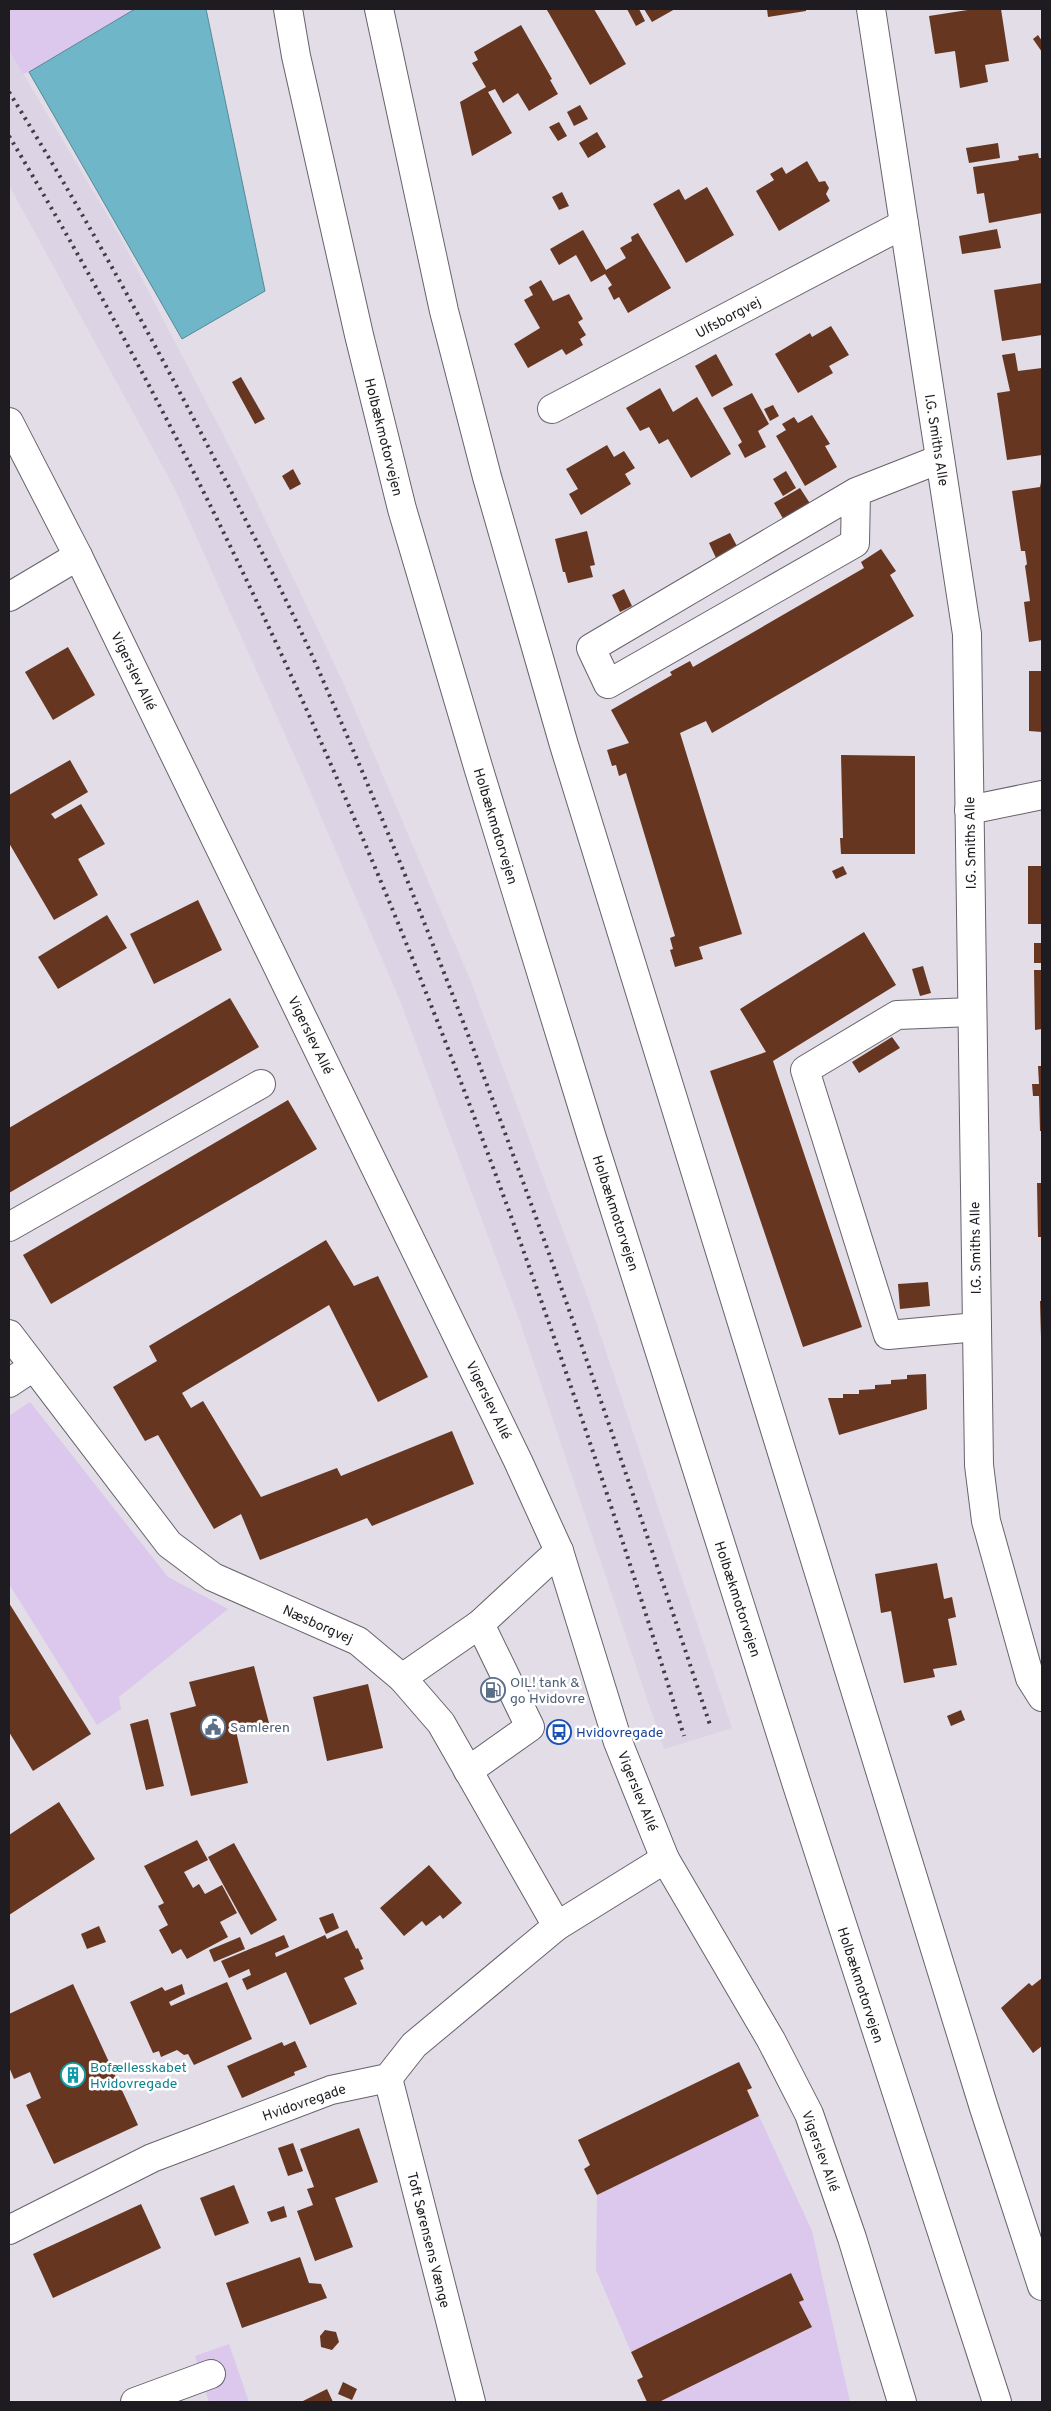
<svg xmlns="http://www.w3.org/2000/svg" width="1051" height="2411" viewBox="0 0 1051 2411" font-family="Overpass,sans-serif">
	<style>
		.built { fill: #dcd3e4 }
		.green { fill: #dbc8ec }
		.water { fill: #6fb7c8; stroke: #578896 }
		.building { fill: #663620 }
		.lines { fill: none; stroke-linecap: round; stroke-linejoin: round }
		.minor-casing { stroke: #67626b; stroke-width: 30 }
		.major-casing { stroke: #67626b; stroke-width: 30 }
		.highway-casing { stroke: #67626b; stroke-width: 30 }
		.minor { stroke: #fff; stroke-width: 28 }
		.major { stroke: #fff; stroke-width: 28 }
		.highway { stroke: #fff; stroke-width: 28 }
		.rail { stroke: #413e43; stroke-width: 4; stroke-dasharray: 2.5 5; stroke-linecap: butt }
		.labels { text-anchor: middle; stroke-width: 5; stroke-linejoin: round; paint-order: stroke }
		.street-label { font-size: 14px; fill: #1e1c20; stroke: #fff }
		.service-label { font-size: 14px; fill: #4e5e75; stroke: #fff; text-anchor: start }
		.transit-label { font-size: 14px; fill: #164399; stroke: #fff; text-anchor: start }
		.culture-label { font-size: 14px; fill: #0d838f; stroke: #fff; text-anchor: start }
	</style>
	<rect width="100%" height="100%" fill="#e2dde7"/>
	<path class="built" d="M9 50 118 233 237 461 342 680 472 984 590 1304 732 1728 664 1749 520 1322 401 1003 304 777 175 489 9 185Z"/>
	<g class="green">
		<path d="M9 9H135L29 72 23 74 9 50Z"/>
		<path d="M30 1402 168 1577 228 1609 119 1697 121 1709 97 1725 9 1584V1416Z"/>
		<path d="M759 2116 812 2231 850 2402H659L811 2327 799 2302 804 2299 791 2273 631 2352 596 2270 597 2195Z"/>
		<path d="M229 2344 249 2402H209L195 2356Z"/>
	</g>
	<path class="water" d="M135 9H206L265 291 182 339 29 72Z"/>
	<g class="building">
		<path d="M550 9H594L626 64 590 85 547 10Z"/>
		<path d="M627 9H639L645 21 636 26Z"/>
		<path d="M644 9H675L652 22Z"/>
		<path d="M767 9H806V11L768 17Z"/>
		<path d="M974 9H1001L1009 61 985 65 988 82 960 88 955 51 935 54 929 16Z"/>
		<path d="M521 25 552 79 550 80 558 94 529 111 518 93 503 103 495 89 488 92 512 133 472 156 460 102 486 87 472 63 478 60 474 52Z"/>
		<path d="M1038 35 1042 41V52L1033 39Z"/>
		<path d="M580 105 588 119 574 126 567 112Z"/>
		<path d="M559 122 567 136 558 141 549 127Z"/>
		<path d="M597 132 606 147 588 158 579 143Z"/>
		<path d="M998 143 1000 158 969 163 966 148Z"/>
		<path d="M1038 153 1039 158H1042V213L989 223 984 193 977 194 973 167 1019 160 1018 156Z"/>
		<path d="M807 161 819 182 825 181 829 188 826 194 830 201 779 231 756 191 774 180 770 174 782 167 786 174Z"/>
		<path d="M707 187 734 235 686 263 653 204 679 189 685 200Z"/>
		<path d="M562 192 569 206 559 210 552 197Z"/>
		<path d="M997 229 1001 248 962 254 959 236Z"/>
		<path d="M583 230 606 270 626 258 620 248 632 241 631 237 638 233 671 288 628 313 619 297 614 300 608 288 612 285 605 274 591 282 576 255 559 265 550 249Z"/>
		<path d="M541 280 553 301 569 294 583 319 578 322 586 335 580 339 583 345 566 355 562 349 528 368 514 344 540 328 524 300 533 295 529 287Z"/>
		<path d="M1042 283V335L1002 341 994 290Z"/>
		<path d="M831 326 849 355 829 366 833 373 798 393 775 354 810 333 812 337Z"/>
		<path d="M1015 353 1018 371 1042 368V455L1007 460 997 393 1010 391 1002 355Z"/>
		<path d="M716 354 733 385 712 397 695 366Z"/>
		<path d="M241 377 265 419 255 424 232 382Z"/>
		<path d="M660 388 673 412 697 397 731 454 691 478 668 439 659 444 649 427 640 431 626 408Z"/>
		<path d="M752 393 769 424 758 431 766 447 745 458 738 445 742 442 723 408Z"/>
		<path d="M773 405 779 416 770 421 764 409Z"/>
		<path d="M812 415 830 444 825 446 837 467 805 486 776 436 786 430 782 424 794 417 798 423Z"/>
		<path d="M607 445 614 457 624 451 635 468 625 474 631 484 581 515 569 494 578 489 566 469Z"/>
		<path d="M293 469 301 484 290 490 282 476Z"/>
		<path d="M786 471 796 488 783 496 773 479Z"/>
		<path d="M1041 482 1042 640 1029 642 1024 602 1030 601 1025 566 1027 564 1025 551H1021L1012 491 1040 487Z"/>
		<path d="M800 488 811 505 785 522 774 503Z"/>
		<path d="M587 531 595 565 590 566 593 577 568 583 565 572H563L555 539Z"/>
		<path d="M730 533 738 548 716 558 709 543Z"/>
		<path d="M881 549 896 571 890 575 914 616 712 733 706 721 680 733 742 934 699 947 703 959 675 967 670 950 673 949 670 938 675 936 626 773 619 776 616 765 612 766 607 750 629 743 611 710 672 675 670 672 690 661 693 667 864 568 861 562Z"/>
		<path d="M624 589 632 606 620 612 612 595Z"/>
		<path d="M68 647 95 695 53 720 25 672Z"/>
		<path d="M1029 671H1042V732L1029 731Z"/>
		<path d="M841 755 915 756V854H841L840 838H843Z"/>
		<path d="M70 760 88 792 51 814 55 819 81 804 105 844 78 859 98 895 54 920 9 843V795Z"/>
		<path d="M843 866 847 874 836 879 832 871Z"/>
		<rect x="1028" y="866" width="14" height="58"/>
		<path d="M198 900 222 950 154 984 130 934Z"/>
		<path d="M107 915 127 948 58 989 38 957Z"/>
		<path d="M864 932 896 985 773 1061 862 1327 803 1347 710 1071 766 1052 740 1009Z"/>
		<rect x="1034" y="943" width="8" height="20"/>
		<path d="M923 966 931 993 920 996 912 969Z"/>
		<path d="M1034 970H1042V1029L1035 1030Z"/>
		<path d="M230 998 259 1047 9 1193V1128Z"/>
		<path d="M892 1037 900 1048 859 1073 852 1062Z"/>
		<path d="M1038 1066H1042V1131H1040L1039 1096H1033L1032 1084H1039Z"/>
		<path d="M288 1100 317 1149 51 1304 23 1255Z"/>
		<path d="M1037 1183H1042V1237H1038Z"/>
		<path d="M326 1240 354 1286 378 1276 428 1377 378 1402 329 1305 182 1393 191 1408 203 1401 261 1497 337 1468 341 1476 452 1431 474 1484 372 1526 367 1518 260 1560 241 1514 214 1529 158 1435 145 1441 113 1387 157 1361 149 1346Z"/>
		<path d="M928 1282 930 1306 900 1309 898 1284Z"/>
		<path d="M1040 1301H1042V1337H1041Z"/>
		<path d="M926 1374 927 1409 839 1435 828 1398H843V1394H859V1390L875 1389V1385L891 1384V1380L907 1379V1375Z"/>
		<path d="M937 1563 944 1599 952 1597 956 1617 948 1619 957 1665 933 1669 935 1677 904 1683 891 1611 881 1613 875 1574Z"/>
		<path d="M9 1603 91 1734 33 1771 9 1732Z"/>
		<path d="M254 1666 269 1723 236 1731 248 1783 191 1796 170 1713 196 1706 189 1682Z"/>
		<path d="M368 1684 383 1748 327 1761 313 1697Z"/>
		<path d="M961 1710 965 1720 951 1726 947 1716Z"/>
		<path d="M148 1719 164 1786 146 1790 130 1724Z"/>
		<path d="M59 1802 95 1859 9 1915V1835Z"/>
		<path d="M197 1840 208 1860 184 1872 193 1888 199 1884 205 1894 222 1885 237 1913 220 1922 228 1937 187 1959 181 1949 172 1954 159 1930 168 1925 158 1906 164 1903 144 1866Z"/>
		<path d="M234 1843 277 1920 251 1935 208 1857Z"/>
		<path d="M429 1865 462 1903 443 1919 440 1915 426 1926 422 1921 404 1936 380 1908Z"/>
		<path d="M333 1913 339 1928 326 1934 319 1918Z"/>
		<path d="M99 1926 106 1942 87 1949 81 1934Z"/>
		<path d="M347 1930 356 1949 358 1948 363 1959 360 1960 364 1969 344 1978 357 2004 310 2025 286 1972 247 1990 242 1979 251 1975 249 1969 229 1978 221 1961 284 1935 289 1947 275 1953 276 1957 325 1935 327 1939Z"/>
		<path d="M240 1937 245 1949 214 1962 209 1950Z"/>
		<path d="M1042 1978V2046L1033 2053 1001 2008 1029 1983 1032 1986Z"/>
		<path d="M227 1982 252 2039 194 2065 188 2054 184 2055 177 2050 161 2057 159 2051 153 2053 130 2002 162 1987 165 1991 182 1984 185 1994 169 2002 171 2006Z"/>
		<path d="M73 1984 138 2125 54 2164 26 2105 41 2098 30 2072 14 2079 9 2067V2014Z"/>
		<path d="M295 2041 307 2067 294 2072 295 2075 242 2098 227 2066 282 2042 284 2046Z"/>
		<path d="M739 2062 752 2088 747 2090 759 2116 597 2195 584 2169 590 2165 578 2140Z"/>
		<path d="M359 2128 378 2182 335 2198 353 2247 315 2261 297 2211 313 2205 307 2189 314 2187 300 2149Z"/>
		<path d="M293 2143 303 2171 288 2176 278 2148Z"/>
		<path d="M234 2185 249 2223 215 2236 200 2198Z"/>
		<path d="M141 2204 161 2248 53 2298 33 2254Z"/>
		<path d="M284 2206 287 2217 271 2222 267 2212Z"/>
		<path d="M300 2257 309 2283 321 2284 327 2298 242 2328 226 2283Z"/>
		<path d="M791 2273 804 2300 799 2302 812 2327 659 2402H647L637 2380 643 2377 631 2352Z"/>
		<path d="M325 2330 336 2332 339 2342 332 2350 321 2347 320 2336Z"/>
		<path d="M343 2382 357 2389 352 2400 338 2394Z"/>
		<path d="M327 2389 333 2402H301Z"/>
	</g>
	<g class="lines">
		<defs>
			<g id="minor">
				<path d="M871 9 967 634 979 1465 986 1521 1030 1678 1042 1697"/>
				<path d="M552 409 904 224"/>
				<path d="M9 422 78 556 518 1461 559 1551 618 1742 665 1859 771 2040 809 2114 852 2238 902 2402"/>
				<path d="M856 492 855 543 608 684 591 648 856 492 940 459"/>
				<path d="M9 597 78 556"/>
				<path d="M969 810 1042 795"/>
				<path d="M972 1012 897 1015 805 1070 888 1335 977 1327"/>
				<path d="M9 1227 261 1084"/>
				<path d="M9 1334 169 1544 213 1577 358 1641 402 1678 441 1723 557 1926"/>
				<path d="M9 1383 33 1367"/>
				<path d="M480 1624 559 1551"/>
				<path d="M402 1678 480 1624 530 1727 468 1771"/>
				<path d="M388 2078 471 2402"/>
				<path d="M9 2230 152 2158 331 2090 388 2078 414 2045 557 1926 665 1859"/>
				<path d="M135 2402 211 2374"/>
			</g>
			<path id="major" d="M379 9 444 311 487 477 564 745 984 2108 1042 2286"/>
			<path id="highway" d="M288 9 296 56 359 335 402 509 479 770 592 1138 797 1785 997 2402"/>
		</defs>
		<use href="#minor" class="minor-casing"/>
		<use href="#major" class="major-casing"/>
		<use href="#highway" class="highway-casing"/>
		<use href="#minor" class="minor"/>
		<use href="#major" class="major"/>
		<use href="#highway" class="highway"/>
		<g class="rail">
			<path d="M9 92C89 221 162 356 231 491 263 555 297 619 325 685 474 1025 595 1376 711 1728"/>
			<path d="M9 136C309 637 513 1180 684 1736"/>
		</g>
	</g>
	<defs>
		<symbol id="fuel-ring" viewBox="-11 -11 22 22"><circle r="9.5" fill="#fff" stroke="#5c6f8a" stroke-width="1.5"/><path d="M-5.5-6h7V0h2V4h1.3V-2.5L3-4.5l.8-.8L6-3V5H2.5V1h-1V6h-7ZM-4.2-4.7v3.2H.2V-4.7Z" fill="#5c6f8a"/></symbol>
		<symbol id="civic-ring" viewBox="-11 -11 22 22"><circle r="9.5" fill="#fff" stroke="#5c6f8a" stroke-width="1.5"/><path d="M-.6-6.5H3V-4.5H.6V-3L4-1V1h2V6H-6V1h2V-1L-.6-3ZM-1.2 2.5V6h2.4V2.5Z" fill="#5c6f8a"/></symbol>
		<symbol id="bus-ring" viewBox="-11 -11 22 22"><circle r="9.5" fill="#fff" stroke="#1a4fb4" stroke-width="1.5"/><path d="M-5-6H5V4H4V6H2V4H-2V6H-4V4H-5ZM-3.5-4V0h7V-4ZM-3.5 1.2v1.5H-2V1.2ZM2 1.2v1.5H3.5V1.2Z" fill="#1a4fb4"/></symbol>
		<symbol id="building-ring" viewBox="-11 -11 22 22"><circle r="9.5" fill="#fff" stroke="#0f9aa8" stroke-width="1.5"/><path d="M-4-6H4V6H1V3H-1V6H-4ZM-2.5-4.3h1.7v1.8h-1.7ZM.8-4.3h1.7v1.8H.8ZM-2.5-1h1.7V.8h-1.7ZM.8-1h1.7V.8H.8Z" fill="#0f9aa8"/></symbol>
	</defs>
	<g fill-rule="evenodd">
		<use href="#fuel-ring" x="479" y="1676" width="28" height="28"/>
		<use href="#civic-ring" x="199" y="1713" width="28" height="28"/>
		<use href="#bus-ring" x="545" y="1718" width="28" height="28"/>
		<use href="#building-ring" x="59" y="2061" width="28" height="28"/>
	</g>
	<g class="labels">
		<g class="street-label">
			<text transform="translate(728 317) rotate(-28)" y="5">Ulfsborgvej</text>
			<text transform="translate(384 437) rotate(76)" y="5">Holbækmotorvejen</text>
			<text transform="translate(937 440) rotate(81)" y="5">I.G. Smiths Alle</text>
			<text transform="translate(134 671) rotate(64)" y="5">Vigerslev Allé</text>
			<text transform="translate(496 826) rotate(73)" y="5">Holbækmotorvejen</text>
			<text transform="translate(970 843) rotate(-91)" y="5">I.G. Smiths Alle</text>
			<text transform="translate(311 1035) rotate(64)" y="5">Vigerslev Allé</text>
			<text transform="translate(616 1213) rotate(72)" y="5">Holbækmotorvejen</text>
			<text transform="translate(975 1248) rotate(-91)" y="5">I.G. Smiths Alle</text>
			<text transform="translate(489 1400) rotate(64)" y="5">Vigerslev Allé</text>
			<text transform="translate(738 1599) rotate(72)" y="5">Holbækmotorvejen</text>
			<text transform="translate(318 1624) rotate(24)" y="5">Næsborgvej</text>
			<text transform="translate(638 1791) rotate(68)" y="5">Vigerslev Allé</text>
			<text transform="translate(861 1985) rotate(72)" y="5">Holbækmotorvejen</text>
			<text transform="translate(304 2102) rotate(-19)" y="5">Hvidovregade</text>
			<text transform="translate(821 2151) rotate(70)" y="5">Vigerslev Allé</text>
			<text transform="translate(429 2240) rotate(76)" y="5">Toft Sørensens Vænge</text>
		</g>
		<g class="service-label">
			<text x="510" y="1687">OIL! tank &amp;<tspan x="510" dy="16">go Hvidovre</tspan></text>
			<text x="230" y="1732">Samleren</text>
		</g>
		<g class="transit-label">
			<text x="576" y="1737">Hvidovregade</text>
		</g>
		<g class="culture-label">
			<text x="90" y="2072">Bofællesskabet<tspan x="90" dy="16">Hvidovregade</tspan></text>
		</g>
	</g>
	<rect width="1051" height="2411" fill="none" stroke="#1e1c20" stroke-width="20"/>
</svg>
